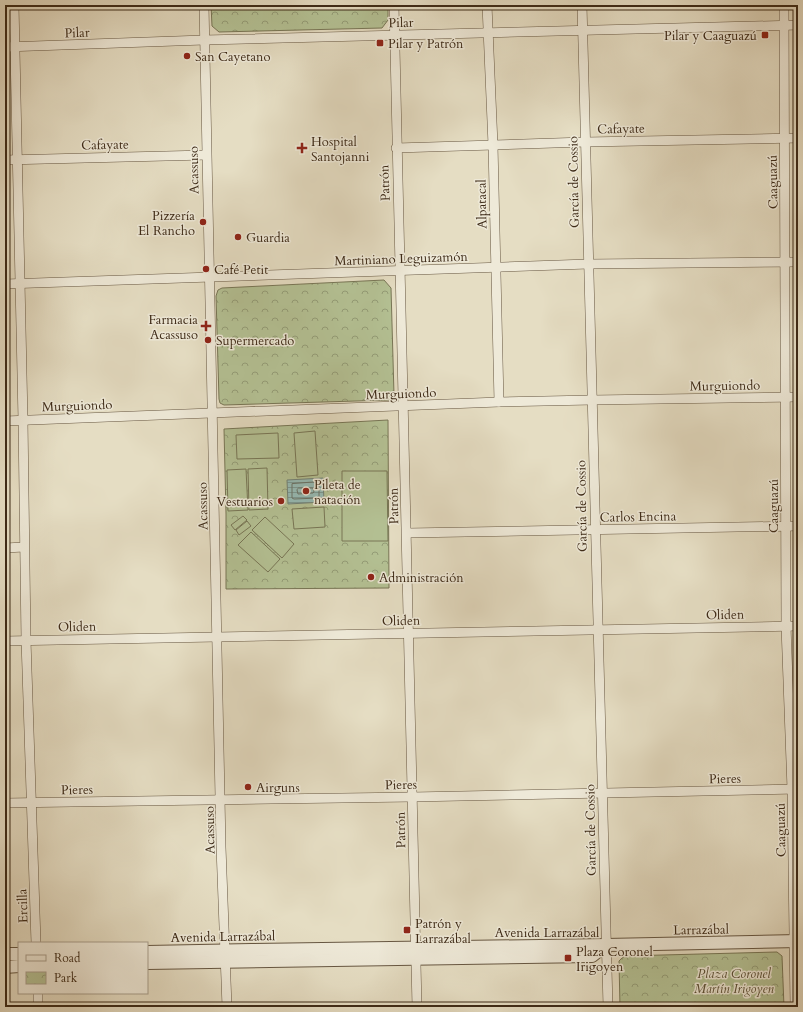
<svg xmlns="http://www.w3.org/2000/svg" width="803" height="1012" viewBox="0 0 803 1012" font-family="Cardo,serif">
	<style>
		.park { fill: url(#park-crowns); stroke: #787656 }
		.garden { fill: #b4c194; stroke: #787656 }
		.water { fill: url(#water-rules); stroke: #728176 }
		.lines { fill: none; stroke-linecap: round; stroke-linejoin: round }
		.shore { stroke: #6a7266; stroke-width: 1 }
		.minor-casing { stroke: #675742; stroke-width: 10 }
		.tertiary-casing { stroke: #675742; stroke-width: 14 }
		.minor { stroke: #eee9d8; stroke-width: 9 }
		.tertiary { stroke: #eee9d8; stroke-width: 12 }
		.poi-dot { fill: #8f2418; stroke: #eee9d8; stroke-width: 1.5 }
		.labels { text-anchor: middle; stroke-width: 3; stroke-linejoin: round; paint-order: stroke }
		.street-label { font-size: 13px; fill: #3d2a17; stroke: #eee9d8 }
		.poi-label { font-size: 13px; fill: #3d2a17; stroke: #eee9d8; text-anchor: start }
		.park-label { font-size: 13px; font-style: italic; fill: #5b5036; stroke: #eee9d8 }
	</style>
	<defs>
		<pattern id="park-crowns" width="20" height="18" patternUnits="userSpaceOnUse"><rect width="20" height="18" fill="#b4c194"/><path d="M2 6a3 3 0 1 1 6 0M12 15a3 3 0 1 1 6 0" fill="none" stroke="#949d78"/></pattern>
		<pattern id="water-rules" width="6" height="5" patternUnits="userSpaceOnUse"><rect width="6" height="5" fill="#96bbb5"/><path d="M0 2.5h6" fill="none" stroke="#7c9892"/></pattern>
	</defs>
	<rect width="100%" height="100%" fill="#e5ddc3"/>
	<filter id="stains"><feTurbulence type="fractalNoise" baseFrequency=".005" numOctaves="4"/><feColorMatrix values="0 0 0 0 .2 0 0 0 0 .09 0 0 0 0 .02 0 0 0 .5 -.17"/></filter>
	<radialGradient id="worn" r=".72"><stop offset=".6" stop-color="#630" stop-opacity="0"/><stop offset="1" stop-color="#630" stop-opacity=".3"/></radialGradient>
	<g class="park">
		<path d="M211 5H388V20L382 28 219 32 212 26Z"/>
		<path d="M384 280 391 288 394 395 389 400 224 405 220 403 219 399 216 296 218 290 222 288Z"/>
		<path d="M388 420 389 588 226 589V514L224 429Z"/>
		<path d="M777 952 782 956 784 1007H620L619 961 624 956Z"/>
	</g>
	<g class="garden">
		<path d="M315 431 318 475 297 477 294 433Z"/>
		<path d="M278 433 279 458 237 459 236 435Z"/>
		<path d="M267 468 268 509 249 510 248 469Z"/>
		<path d="M246 469 248 510 228 511 227 470Z"/>
		<path d="M342 471H387L388 541H342Z"/>
		<path d="M324 507 325 527 294 529 292 509Z"/>
		<path d="M243 516 247 520 235 530 231 525Z"/>
		<path d="M265 517 294 544 282 558 252 530Z"/>
		<path d="M247 521 251 526 239 535 236 530Z"/>
		<path d="M251 532 280 559 268 572 238 545Z"/>
	</g>
	<path class="water" d="M323 478 324 502 288 504 287 480Z"/>
	<g class="lines">
		<g class="shore">
			<path d="M318 482 319 484V498L294 499 292 498V484Z"/>
			<path d="M299 488H313L314 492 313 493 298 494 297 490Z"/>
		</g>
		<defs>
			<g id="minor">
				<path d="M14 5 23 420 26 640 36 943"/>
				<path d="M204 5 221 847 227 1007"/>
				<path d="M394 5 417 1007"/>
				<path d="M487 5 493 145 499 402"/>
				<path d="M582 5 608 1007"/>
				<path d="M784 5 786 626 792 789 795 1007"/>
				<path d="M5 47 204 40 798 25"/>
				<path d="M396 148 585 142 798 138"/>
				<path d="M5 160 206 155"/>
				<path d="M5 284 588 264 798 262"/>
				<path d="M5 421 499 402 592 400 798 397"/>
				<path d="M407 533 798 526"/>
				<path d="M5 548 24 547"/>
				<path d="M5 641 798 626"/>
				<path d="M5 803 412 797 797 789"/>
				<path d="M38 993V1007"/>
			</g>
			<g id="tertiary">
				<path d="M147 952 251 950 606 945 798 941"/>
				<path d="M5 954H19"/>
				<path d="M147 963 592 956 606 945"/>
				<path d="M5 967 19 966"/>
			</g>
		</defs>
		<use href="#minor" class="minor-casing"/>
		<use href="#tertiary" class="tertiary-casing"/>
		<use href="#minor" class="minor"/>
		<use href="#tertiary" class="tertiary"/>
	</g>
	<g class="poi-dot">
		<rect x="761" y="31" width="8" height="8" rx="2"/>
		<rect x="376" y="39" width="8" height="8" rx="2"/>
		<circle cx="187" cy="56" r="4"/>
		<path d="M300 142h4v4h4v4h-4v4h-4v-4h-4v-4h4z"/>
		<circle cx="203" cy="222" r="4"/>
		<circle cx="238" cy="237" r="4"/>
		<circle cx="206" cy="269" r="4"/>
		<path d="M204 320h4v4h4v4h-4v4h-4v-4h-4v-4h4z"/>
		<circle cx="208" cy="340" r="4"/>
		<circle cx="306" cy="491" r="4"/>
		<circle cx="281" cy="501" r="4"/>
		<circle cx="371" cy="577" r="4"/>
		<circle cx="248" cy="787" r="4"/>
		<rect x="403" y="926" width="8" height="8" rx="2"/>
		<rect x="564" y="954" width="8" height="8" rx="2"/>
	</g>
	<g class="labels">
		<g class="street-label">
			<text transform="translate(401 22) rotate(-1)" y="5">Pilar</text>
			<text transform="translate(77 32) rotate(-2)" y="5">Pilar</text>
			<text transform="translate(621 128) rotate(-1)" y="5">Cafayate</text>
			<text transform="translate(105 144) rotate(-1)" y="5">Cafayate</text>
			<text transform="translate(193 170) rotate(-91)" y="5">Acassuso</text>
			<text transform="translate(573 182) rotate(-91)" y="5">García de Cossio</text>
			<text transform="translate(772 182) rotate(-91)" y="5">Caaguazú</text>
			<text transform="translate(384 183) rotate(-92)" y="5">Patrón</text>
			<text transform="translate(481 204) rotate(-91)" y="5">Alpatacal</text>
			<text transform="translate(401 258) rotate(-2)" y="5">Martiniano Leguizamón</text>
			<text transform="translate(725 385) rotate(-1)" y="5">Murguiondo</text>
			<text transform="translate(401 393) rotate(-2)" y="5">Murguiondo</text>
			<text transform="translate(77 405) rotate(-2)" y="5">Murguiondo</text>
			<text transform="translate(202 506) rotate(-91)" y="5">Acassuso</text>
			<text transform="translate(393 506) rotate(-91)" y="5">Patrón</text>
			<text transform="translate(581 506) rotate(-91)" y="5">García de Cossio</text>
			<text transform="translate(773 506) rotate(-90)" y="5">Caaguazú</text>
			<text transform="translate(638 516) rotate(-1)" y="5">Carlos Encina</text>
			<text transform="translate(725 614) rotate(-1)" y="5">Oliden</text>
			<text transform="translate(401 620) rotate(-1)" y="5">Oliden</text>
			<text transform="translate(77 626) rotate(-1)" y="5">Oliden</text>
			<text transform="translate(725 778) rotate(-1)" y="5">Pieres</text>
			<text transform="translate(401 784) rotate(-1)" y="5">Pieres</text>
			<text transform="translate(77 789) rotate(-1)" y="5">Pieres</text>
			<text transform="translate(209 830) rotate(-91)" y="5">Acassuso</text>
			<text transform="translate(400 830) rotate(-91)" y="5">Patrón</text>
			<text transform="translate(590 830) rotate(-91)" y="5">García de Cossio</text>
			<text transform="translate(780 830) rotate(-91)" y="5">Caaguazú</text>
			<text transform="translate(22 906) rotate(-92)" y="5">Ercilla</text>
			<text transform="translate(701 929) rotate(-1)" y="5">Larrazábal</text>
			<text x="547" y="937">Avenida Larrazábal</text>
			<text transform="translate(223 936) rotate(-1)" y="5">Avenida Larrazábal</text>
		</g>
		<g class="poi-label">
			<text x="757" y="40" text-anchor="end">Pilar y Caaguazú</text>
			<text x="388" y="48">Pilar y Patrón</text>
			<text x="195" y="61">San Cayetano</text>
			<text x="311" y="146">Hospital<tspan x="311" dy="15">Santojanni</tspan></text>
			<text x="195" y="220" text-anchor="end">Pizzería<tspan x="195" dy="15">El Rancho</tspan></text>
			<text x="246" y="242">Guardia</text>
			<text x="214" y="274">Café Petit</text>
			<text x="198" y="324" text-anchor="end">Farmacia<tspan x="198" dy="15">Acassuso</tspan></text>
			<text x="216" y="345">Supermercado</text>
			<text x="314" y="489">Pileta de<tspan x="314" dy="15">natación</tspan></text>
			<text x="273" y="506" text-anchor="end">Vestuarios</text>
			<text x="379" y="582">Administración</text>
			<text x="256" y="792">Airguns</text>
			<text x="415" y="928">Patrón y<tspan x="415" dy="15">Larrazábal</tspan></text>
			<text x="576" y="956">Plaza Coronel<tspan x="576" dy="15">Irigoyen</tspan></text>
		</g>
		<g class="park-label">
			<text x="734" y="978">Plaza Coronel<tspan x="734" dy="15">Martín Irigoyen</tspan></text>
		</g>
	</g>
	<rect width="803" height="1012" fill="none" stroke="#e5ddc3" stroke-width="20"/>
	<rect x="6" y="6" width="791" height="1000" fill="none" stroke="#3d2a17" stroke-width="2"/>
	<rect x="10" y="10" width="783" height="992" fill="none" stroke="#3d2a17"/>
	<rect x="18" y="942" width="130" height="52" fill="#eee9d8" stroke="#a79d8b"/>
	<rect x="26" y="955" width="20" height="6" fill="#eee9d8" stroke="#a79d8b"/>
	<text x="54" y="962" font-size="12" fill="#3d2a17">Road</text>
	<rect x="26" y="972" width="20" height="12" fill="url(#park-crowns)" stroke="#a79d8b"/>
	<text x="54" y="982" font-size="12" fill="#3d2a17">Park</text>
	<rect width="100%" height="100%" filter="url(#stains)"/>
	<rect width="100%" height="100%" fill="url(#worn)"/>
</svg>
